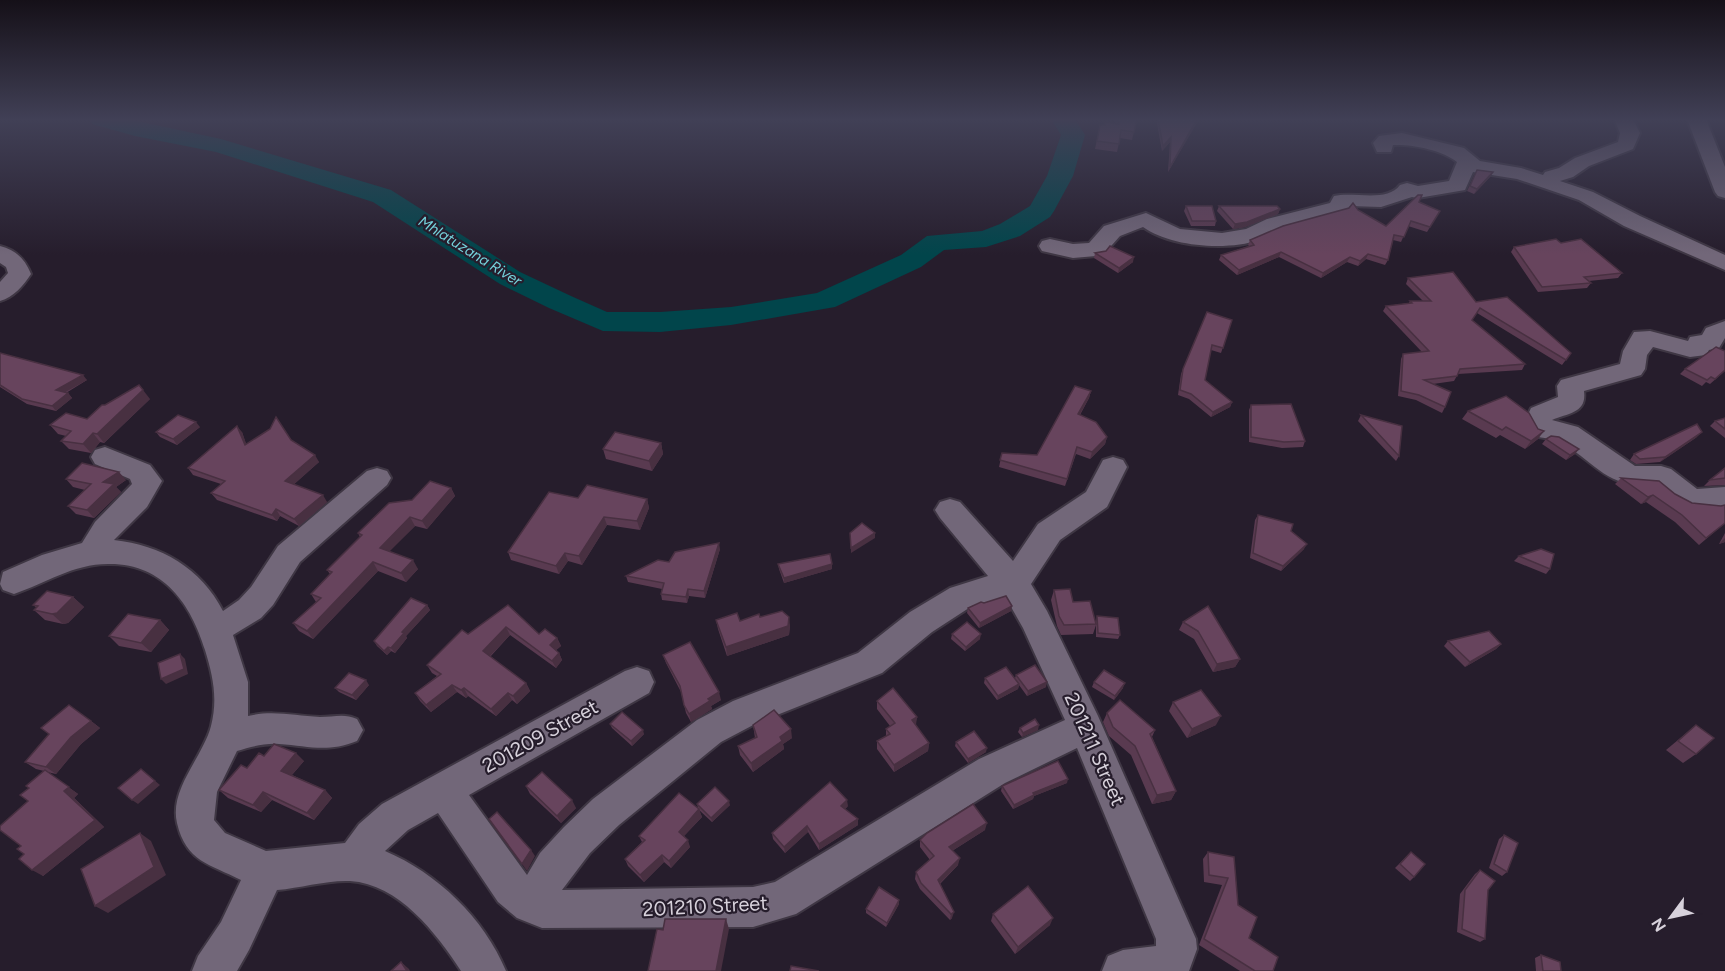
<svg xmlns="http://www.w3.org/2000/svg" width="1725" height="971" viewBox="0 0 1725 971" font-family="Figtree,sans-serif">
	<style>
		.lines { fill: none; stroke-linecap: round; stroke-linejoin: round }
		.river { fill: #01454b; fill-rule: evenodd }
		.minor-casing { stroke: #3f3744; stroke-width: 4 }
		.minor { fill: #726779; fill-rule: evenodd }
		.wall { fill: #593a50 }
		.shaded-wall { fill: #483041 }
		.building { fill: #67445d; stroke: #483041; stroke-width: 1.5 }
		.labels { text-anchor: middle; stroke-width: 4.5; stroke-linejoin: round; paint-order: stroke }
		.far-water-label { font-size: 15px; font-style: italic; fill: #75d3dc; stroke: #261d2c }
		.near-street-label { font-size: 20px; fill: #d7d1db; stroke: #261d2c }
	</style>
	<rect width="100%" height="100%" fill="#261d2c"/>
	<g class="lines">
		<path class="river" d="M89 119H128L221 139 391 190 520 272 571 296 607 312H660L731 307 817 293 901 255 927 236 982 231 1000 224 1030 206 1047 176 1061 135 1051 119H1075L1085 135 1073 176 1054 211 1050 217 1020 236 986 247 944 250 921 267 835 307 731 325 660 332 603 331 549 308 500 284 373 202 216 152 135 136 92 124Z"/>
		<defs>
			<g id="minor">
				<path d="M1614 119H1633L1640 133 1633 149 1589 166 1573 177 1560 181 1593 192 1640 216 1725 255V270L1624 226 1579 200 1517 179 1473 172 1465 190 1418 198 1412 197 1381 207 1350 206 1346 211C1326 217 1304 221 1284 228 1275 231 1268 237 1259 240 1227 251 1171 247 1143 227L1120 236 1104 254 1096 256 1073 258 1042 251 1039 246 1042 241 1050 239 1073 244 1089 243 1104 226 1146 213 1180 229 1222 233 1246 229 1267 219 1330 203 1334 196C1353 191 1387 203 1400 185L1407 183 1418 186 1449 181 1457 162C1443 150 1411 144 1393 145L1391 152H1377L1373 143 1379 136 1402 133 1464 148 1480 161 1521 168 1543 175 1545 172 1559 168 1575 158 1618 142 1620 133Z"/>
				<path d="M1687 119H1706L1725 167V198L1718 196 1715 192Z"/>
				<path d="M0 246C16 250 25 259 31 274 23 286 14 297 0 301V282L8 273 6 267 0 263Z"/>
				<path d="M1725 321V338L1719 348 1709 350 1706 355 1690 357 1653 347 1647 355 1645 369 1641 375 1584 391C1587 413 1569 413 1552 420L1578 427 1635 466H1661L1671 469 1697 489 1725 487V509C1695 514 1676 507 1654 486 1604 486 1600 466 1562 443 1554 439 1543 438 1534 436L1525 421 1531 408 1558 397 1557 386 1561 380 1620 364 1623 351 1634 332 1650 331 1688 341 1690 337 1702 335 1706 328Z"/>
				<path d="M105 447 150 465 162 481 147 507 114 540C161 545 201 568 223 611L239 600 251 587 278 546 367 471 377 468 387 471 391 478 387 485 300 562 273 605 261 618 233 635 248 682V716C273 710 295 716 320 717 334 717 344 713 357 719L363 730 357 741C327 753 309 746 279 744 264 743 250 747 237 751L217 792 214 820 225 833 266 851 345 843 359 824 382 804 625 671 637 667 649 671 654 682 649 693 469 795 527 875 540 853 564 827 593 799 697 720 733 701 858 653 910 612 950 588 988 576 940 518 935 510 940 502 950 499 960 502 1013 561 1038 524 1086 492 1103 460 1113 457 1123 460 1127 467 1107 507 1060 540 1031 584 1047 611 1098 716 1196 939 1197 949 1189 971H1102L1108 956 1123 950 1156 946V939L1077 748 1005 783 796 914 753 927 542 928 517 918 498 902 438 813 408 830 385 851C437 873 484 918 506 971H461C436 933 399 884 350 881 326 880 301 888 277 890L249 950 237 971H192L198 956 221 922 241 880C210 864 186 862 177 823 169 789 203 757 211 726 218 699 213 676 205 650 191 604 163 563 108 564 73 564 46 583 14 594L3 590 0 584 3 572 42 555 82 543 95 522 132 484 130 479 95 464 91 457 95 450ZM1006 598 1023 628 1065 720 979 759 775 882 753 887 562 890 590 853 619 825 721 742 757 723 882 673 932 632 972 606Z"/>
			</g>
		</defs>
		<use href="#minor" class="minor-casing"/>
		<use href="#minor" class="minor"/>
	</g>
	<g class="wall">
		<path d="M1114 119H1137L1132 140 1120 138 1117 152 1095 149 1100 125H1105L1115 123Z"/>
		<path d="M1158 119H1199L1168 172 1170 142 1162 151 1157 124Z"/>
		<path d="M1477 170 1493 172 1490 177 1474 194 1467 191Z"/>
		<path d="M1419 202 1437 216 1427 232 1408 226 1401 242 1393 240 1388 260 1385 265 1366 259 1358 266 1347 262 1321 278 1279 257 1237 275 1219 260 1221 255 1249 246 1248 245 1250 240 1358 210 1386 226Z"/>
		<path d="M1186 206 1216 221 1215 226H1191L1184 211Z"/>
		<path d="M1219 206 1280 209 1278 214 1245 227 1233 229 1217 211Z"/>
		<path d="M1514 247 1622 273 1618 278 1589 281 1591 283 1587 288 1538 292 1511 252Z"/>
		<path d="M1095 253 1133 262 1118 273 1094 258Z"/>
		<path d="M1408 278 1476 302 1571 353 1562 365 1477 313 1472 320 1525 364 1522 370 1458 374 1454 381 1433 384 1445 407 1442 413 1416 400 1398 396 1401 359 1403 354 1422 352 1383 311 1386 306 1409 303 1410 301H1423L1406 284Z"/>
		<path d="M1232 320 1221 353 1211 350 1205 380 1232 402 1230 407 1211 417 1189 399 1178 395 1181 374 1183 369Z"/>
		<path d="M0 353 87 380 66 393H68L72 398 56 411 27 404 0 387Z"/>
		<path d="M1685 369 1725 371 1710 384 1706 382 1702 386 1680 374Z"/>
		<path d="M1091 391 1089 398 1080 415 1107 437 1105 444 1090 459 1076 454 1065 486 999 467 1002 453 1037 455Z"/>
		<path d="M150 399 104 443 100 442 91 453 69 449 61 441 66 436 58 434 50 425 87 419 105 405Z"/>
		<path d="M1251 405 1305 441 1303 447 1282 448 1249 442V410Z"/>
		<path d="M1468 411 1538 439 1525 449 1500 435 1496 438 1462 419Z"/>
		<path d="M1361 415 1399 456 1396 461 1358 421Z"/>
		<path d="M1725 418V438L1710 426 1715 421Z"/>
		<path d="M200 427 177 445 160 437 156 432Z"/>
		<path d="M242 432 246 444 291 440 319 462 294 484 327 502 299 526 280 516 277 521 217 500 211 493 221 484 193 475 188 468Z"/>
		<path d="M1697 437 1660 462 1636 464 1630 460 1634 454Z"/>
		<path d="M1546 439 1575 454 1566 460 1542 444Z"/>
		<path d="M661 443 663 454 652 471 606 459 603 449Z"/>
		<path d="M1725 468V485L1704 486 1710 480Z"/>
		<path d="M1621 478 1675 494 1725 523 1699 545 1675 522 1646 502 1641 504 1615 484Z"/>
		<path d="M66 479 126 480 116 487 121 492 94 518 76 514 68 506 85 490 73 487Z"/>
		<path d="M451 488 455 496 427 529 415 526 389 551 418 569 406 582 378 571 313 639 299 631 293 623 316 602 311 594 330 574 327 570 360 537 358 533 412 500Z"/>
		<path d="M578 498 647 499 649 508 640 530 607 525 582 565 568 561 559 574 511 560 508 552Z"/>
		<path d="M1258 515 1291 531 1304 549 1281 571 1250 558 1255 520Z"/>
		<path d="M1725 533V542L1719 544Z"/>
		<path d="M720 549 705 598 689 596 687 603 662 600 661 594 662 589 628 582 626 576 669 562Z"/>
		<path d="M1519 556 1550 569 1546 574 1514 561Z"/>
		<path d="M778 564H832V569L784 583 779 569Z"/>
		<path d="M1054 590 1073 602 1096 623 1097 616 1120 635 1118 639 1096 637V625L1093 634 1061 635 1057 626 1051 600Z"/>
		<path d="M73 597 84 607 68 623 63 624 45 620 34 610 37 608 33 605Z"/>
		<path d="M984 603 1011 611 979 628 967 613 968 608Z"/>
		<path d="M427 605 430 610 406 636 407 638 395 653 391 651 387 655 377 646 374 641Z"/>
		<path d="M508 605 539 634 557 638 561 646 556 650 559 653 562 660 556 668 510 635 490 657 526 683 530 691 517 704 512 700 496 716 468 696 466 698 457 692 431 712 420 701 415 693 437 676 432 673 427 665Z"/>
		<path d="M760 617 790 625 789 635 727 656 718 629 716 620 740 621Z"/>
		<path d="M160 620 169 630 151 652 119 646 109 636Z"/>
		<path d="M1183 622 1240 659 1235 667 1213 672 1194 639 1179 630Z"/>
		<path d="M952 634 980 639 965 651 951 639Z"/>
		<path d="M1448 641 1501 644 1496 649 1465 667 1444 646Z"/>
		<path d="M663 655 721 700 711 706 712 709 691 722 686 713 681 692 666 663Z"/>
		<path d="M1016 675 1046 687 1027 696 1019 685 1018 689 997 700 984 683 985 678H1015Z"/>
		<path d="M1094 682 1123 688 1114 700 1092 687Z"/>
		<path d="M369 685 356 700 339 692 335 688Z"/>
		<path d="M877 701 917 717 915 725 929 743 928 751 894 772 877 749V741L886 736V729L890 726 877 709Z"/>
		<path d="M1173 702 1216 725 1187 738 1169 711Z"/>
		<path d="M1107 713 1155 730 1152 737 1176 791 1171 800 1152 804 1131 755 1109 736 1103 722Z"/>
		<path d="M91 721 100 728 81 744 56 774 47 772 78 794 74 798 104 827 43 876 24 854 21 846 28 801 44 771 36 769 25 762Z"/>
		<path d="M610 724 644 734 632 746 612 728Z"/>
		<path d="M753 725 792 738 783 744 784 749 753 772 740 755 738 746 755 738Z"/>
		<path d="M1696 725V754L1683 763 1666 750Z"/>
		<path d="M1020 728 1038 730 1022 737 1018 732Z"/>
		<path d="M956 742 986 752 968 763 955 746Z"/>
		<path d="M264 756 304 761 292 775 325 790 332 798 314 820 272 800 261 812 228 798 219 790 247 768Z"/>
		<path d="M1067 783 1034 796 1033 799 1013 809 1001 791 1002 786Z"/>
		<path d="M526 786 576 808 561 823 530 794Z"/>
		<path d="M697 804 730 805 712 822 699 810 702 817 684 836 690 847 671 868 664 862 644 882 628 866 625 859 642 842 639 836 698 808Z"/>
		<path d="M848 806 845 809 858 825 819 850 808 832 785 853 773 839 772 833Z"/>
		<path d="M985 830 952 851 958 865 940 884 952 918 950 920 920 889 915 879 916 872 930 860 920 847V840Z"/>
		<path d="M1504 835 1507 872 1502 876 1489 868 1499 839Z"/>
		<path d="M1208 852 1234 857 1238 905 1249 938 1273 971H1240L1199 945 1222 885 1204 882 1203 859Z"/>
		<path d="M1411 852 1414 877 1410 881 1395 868Z"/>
		<path d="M1480 870 1488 890 1485 939 1480 942 1457 932 1460 894 1475 874Z"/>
		<path d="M899 904 886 927 866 913V909Z"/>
		<path d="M993 914 1050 925 1015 954 991 921Z"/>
		<path d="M1541 955 1561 971H1536L1535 958Z"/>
	</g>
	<g class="shaded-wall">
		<path d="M1197 119H1199L1168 172 1170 167Z"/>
		<path d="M1171 137 1170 142 1162 151 1163 146Z"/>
		<path d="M1493 172 1490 177 1474 194 1477 189Z"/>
		<path d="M1280 209 1278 214 1245 227 1233 229 1235 224Z"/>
		<path d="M1281 252 1279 257 1237 275 1239 270Z"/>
		<path d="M1368 254 1366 259 1358 266 1360 261Z"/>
		<path d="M1134 257 1133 262 1118 273 1119 268Z"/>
		<path d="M1350 257 1347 262 1321 278 1323 273Z"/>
		<path d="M83 375 87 380 60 395 56 390Z"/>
		<path d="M143 390 150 399 104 443 97 434Z"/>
		<path d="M1091 391 1089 398 1076 421 1078 414Z"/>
		<path d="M68 393 72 398 56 411 52 406Z"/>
		<path d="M1232 402 1230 407 1211 417 1213 412Z"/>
		<path d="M196 422 200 427 177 445 173 439Z"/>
		<path d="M237 426 242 432 249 452 245 445Z"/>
		<path d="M1544 431 1538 439 1525 449 1531 441Z"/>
		<path d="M1702 432 1697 437 1660 462 1665 457Z"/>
		<path d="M93 433 100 442 91 453 83 444Z"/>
		<path d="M1107 437 1105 444 1090 459 1092 452Z"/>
		<path d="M661 443 663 454 652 471 649 461Z"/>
		<path d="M1579 449 1575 454 1566 460 1570 455Z"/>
		<path d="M315 455 319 462 290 488 285 481Z"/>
		<path d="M119 472 126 480 116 487 121 492 94 518 87 510 103 482Z"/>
		<path d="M451 488 455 496 427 529 422 521Z"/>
		<path d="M323 495 327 502 299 526 294 519Z"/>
		<path d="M1653 495 1646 502 1641 504 1648 497Z"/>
		<path d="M647 499 649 508 640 530 637 521Z"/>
		<path d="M276 509 280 516 277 521 272 515Z"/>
		<path d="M410 517 415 526 385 556 380 548Z"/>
		<path d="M604 517 607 525 582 565 579 556Z"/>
		<path d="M875 533V538L851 553V548Z"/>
		<path d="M1725 538V542L1719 544Z"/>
		<path d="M719 543 720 549 705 598 704 591Z"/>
		<path d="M1307 544 1304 549 1281 571 1283 566Z"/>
		<path d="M565 553 568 561 559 574 556 566Z"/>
		<path d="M413 560 418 569 406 582 401 573Z"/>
		<path d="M373 562 378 571 313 639 307 631Z"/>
		<path d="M832 564V569L784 583V578Z"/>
		<path d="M688 589 689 596 687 603 686 597Z"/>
		<path d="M73 597 84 607 68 623 63 624 52 614Z"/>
		<path d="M427 605 430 610 406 636 407 638 395 653 391 648 402 632Z"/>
		<path d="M1012 606 1011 611 979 628 980 623Z"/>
		<path d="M789 617 790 625 789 635 727 656 726 647Z"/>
		<path d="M160 620 169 630 151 652 141 643Z"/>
		<path d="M506 627 510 635 487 659 483 651Z"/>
		<path d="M981 634 980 639 965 651 966 647Z"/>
		<path d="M557 638 561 646 554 652 550 645Z"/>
		<path d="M1501 644 1496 649 1465 667 1470 662Z"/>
		<path d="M388 647 391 651 387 655 384 651Z"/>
		<path d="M559 653 562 660 556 668 552 661Z"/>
		<path d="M180 654 185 659 188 674 166 684 161 679Z"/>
		<path d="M1240 659 1235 667 1213 672 1217 664Z"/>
		<path d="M366 680 369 685 356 700 352 695Z"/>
		<path d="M1047 682 1046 687 1027 696 1028 691Z"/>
		<path d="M526 683 530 691 517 704 513 696Z"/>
		<path d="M1125 683 1123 688 1114 700 1115 696Z"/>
		<path d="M1019 684 1018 689 997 700 998 696Z"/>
		<path d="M452 685 457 692 431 712 426 705Z"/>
		<path d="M464 688 468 696 466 698 461 690Z"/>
		<path d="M719 692 721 700 711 706 712 709 691 722 689 714 708 699Z"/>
		<path d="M508 693 512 700 496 716 491 709Z"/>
		<path d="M1221 716 1216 725 1187 738 1192 729Z"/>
		<path d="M917 717 916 725 911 728 912 720Z"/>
		<path d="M91 721 100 728 81 744 56 774 46 767 71 737Z"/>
		<path d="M1039 725 1038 730 1022 737 1023 733Z"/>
		<path d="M791 729 792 738 783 744 784 749 753 772 751 763 780 737Z"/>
		<path d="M643 730 644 734 632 746 631 741Z"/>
		<path d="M929 743 928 751 894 772V765Z"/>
		<path d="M987 748 986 752 968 763V759Z"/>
		<path d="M296 753 304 761 289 778 281 771Z"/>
		<path d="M141 769 160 785 138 804 132 800Z"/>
		<path d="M45 770 78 794 74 798 104 827 43 876 32 870 64 791Z"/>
		<path d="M1068 779 1067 783 1034 796 1033 799 1013 809 1014 805 1033 793Z"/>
		<path d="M325 790 332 798 314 820 307 813Z"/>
		<path d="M1176 791 1171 800 1152 804 1157 795Z"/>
		<path d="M263 792 272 800 261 812 253 805Z"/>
		<path d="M572 800 576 808 561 823 557 816Z"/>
		<path d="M847 800 848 806 842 812 841 806Z"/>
		<path d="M729 801 730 805 712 822 711 818Z"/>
		<path d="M699 809 702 817 681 839 679 832Z"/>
		<path d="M858 819V825L819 850V844Z"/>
		<path d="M987 823 985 830 947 854 949 847Z"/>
		<path d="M807 826 808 832 785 853 784 847Z"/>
		<path d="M140 833 151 841 166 875 108 913 95 906Z"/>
		<path d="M688 840 690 847 671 868 669 861Z"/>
		<path d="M531 850 535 856 527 871 522 864Z"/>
		<path d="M662 855 664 862 644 882 640 875Z"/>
		<path d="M960 858 958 865 937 886 938 880Z"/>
		<path d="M899 900V904L886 927 887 923Z"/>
		<path d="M954 912 952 918 950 920 951 914Z"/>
		<path d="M1053 918 1050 925 1015 954 1018 947Z"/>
		<path d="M726 919 729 929 721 971H716Z"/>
		<path d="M401 962 409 969 410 971H407Z"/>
	</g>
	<g class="building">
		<path d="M1118 119H1137L1134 132 1121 130 1119 144 1097 141 1100 125H1105V122L1119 124Z"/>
		<path d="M1158 119H1197L1170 167 1171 137 1163 146Z"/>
		<path d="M1477 170 1493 172 1477 189 1470 186Z"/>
		<path d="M1418 195H1422L1419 202 1440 211 1430 227 1411 221 1404 237 1394 235 1388 260 1368 254 1360 261 1350 257 1323 273 1281 252 1239 270 1221 255 1254 245 1250 240 1283 226 1349 208 1353 203 1358 210 1386 226Z"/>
		<path d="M1186 206H1212L1216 221H1192Z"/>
		<path d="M1219 206H1277L1280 209 1247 222 1235 224Z"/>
		<path d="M1556 239 1561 243 1581 239 1622 273 1584 277 1591 283 1542 287 1514 247Z"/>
		<path d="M1110 246 1134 257 1119 268 1095 253 1106 251Z"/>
		<path d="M1453 272 1476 302 1507 297 1571 353 1566 360 1480 308 1472 320 1525 364 1460 369 1457 376 1424 380 1451 392 1445 407 1419 395 1401 391 1403 354 1429 351 1386 306 1412 303 1410 301H1431L1408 278Z"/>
		<path d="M1207 312 1232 320 1223 348 1212 345 1205 380 1232 402 1213 412 1191 394 1180 390 1183 369Z"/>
		<path d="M1716 347 1725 351V370L1715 379 1711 377 1707 380 1685 369Z"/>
		<path d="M0 353 83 375 56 390 68 393 52 406 22 399 0 385Z"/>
		<path d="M139 385 143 390 97 434 93 433 83 444 61 441 71 431 50 425 66 413 87 419 102 405H105Z"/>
		<path d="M1075 386 1091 391 1078 414 1096 422 1107 437 1092 452 1077 447 1067 479 1000 460 1002 453 1037 455Z"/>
		<path d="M1506 396 1529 413 1538 429 1544 431 1531 441 1506 427 1502 430 1468 411Z"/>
		<path d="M1291 404 1305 441 1284 442 1251 437V405Z"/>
		<path d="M178 415 196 422 173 439 156 432Z"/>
		<path d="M1361 415 1402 426 1399 456Z"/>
		<path d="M276 417 291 440 315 455 285 481 323 495 294 519 276 509 272 515 211 493 225 481 188 468 237 426 245 445 270 429Z"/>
		<path d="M1725 418V429L1715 421Z"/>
		<path d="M1697 424 1702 432 1665 457 1640 459 1634 454Z"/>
		<path d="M615 432 661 443 649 461 603 449Z"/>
		<path d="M1551 436 1559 437 1579 449 1570 455 1546 439Z"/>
		<path d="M82 463 119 472 103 482 114 484 87 510 68 506 91 484 66 479Z"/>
		<path d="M1725 468V478L1710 480Z"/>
		<path d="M1621 478 1659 481 1675 494 1692 503 1721 506 1725 505V523L1706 538 1682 515 1653 495 1648 497Z"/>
		<path d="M430 481 451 488 422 521 410 517 380 548 413 560 401 573 373 562 307 631 293 623 321 598 311 594 332 572 327 570 362 535 358 533 389 503 412 500Z"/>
		<path d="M587 485 647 499 637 521 604 517 579 556 565 553 556 566 508 552 549 492 578 498Z"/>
		<path d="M1258 515 1293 524 1291 531 1307 544 1283 566 1253 553Z"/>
		<path d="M862 523 875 533 851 548 850 533Z"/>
		<path d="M719 543 704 591 688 589 686 597 661 594 664 583 626 576 658 560 669 562 675 552Z"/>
		<path d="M1541 549 1554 554 1550 569 1519 556Z"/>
		<path d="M830 554 832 564 784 578 778 564Z"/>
		<path d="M1070 589 1073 602 1090 601 1096 624 1064 625 1059 616 1054 590Z"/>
		<path d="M47 591 73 597 57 613 52 614 34 610 38 606 33 605Z"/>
		<path d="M1006 596 1012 606 980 623 968 608 981 602 984 603Z"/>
		<path d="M411 598 427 605 402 632 404 633 391 648 388 647 384 651 374 641Z"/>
		<path d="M508 605 539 634 545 629 557 638 550 645 559 653 552 661 506 627 483 651 526 683 513 696 508 693 491 709 464 688 461 690 452 685 426 705 415 693 441 674 427 665 462 630 468 634Z"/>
		<path d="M1208 606 1240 659 1217 664 1198 631 1183 622Z"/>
		<path d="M782 611 789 617 788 626 726 647 716 620 737 613 740 621 759 614 760 617Z"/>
		<path d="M128 614 160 620 141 643 109 636Z"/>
		<path d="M1097 616 1118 618 1120 635 1098 633Z"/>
		<path d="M967 622 981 634 966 647 952 634Z"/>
		<path d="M1489 631 1501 644 1470 662 1448 641Z"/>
		<path d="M690 642 719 692 708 699 710 701 689 714 684 705 680 686 663 655Z"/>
		<path d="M180 654 184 669 161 679 158 663Z"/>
		<path d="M1035 665 1047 682 1028 691 1016 675Z"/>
		<path d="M1006 667 1019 684 998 696 985 678Z"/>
		<path d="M1104 670 1125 683 1115 696 1094 682Z"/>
		<path d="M349 673 366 680 352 695 335 688Z"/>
		<path d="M893 688 917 717 912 720 929 743 894 765 877 741 890 734 886 729 895 723 877 701Z"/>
		<path d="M1201 690 1221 716 1192 729 1173 702Z"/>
		<path d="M1120 700 1155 730 1150 734 1176 791 1157 795 1135 746 1113 727 1107 713Z"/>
		<path d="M69 705 91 721 71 737 46 767 25 762 49 734 41 728Z"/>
		<path d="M774 710 791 729 780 737 782 741 751 763 738 746 757 737 753 725Z"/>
		<path d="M622 712 643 730 631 741 610 724Z"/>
		<path d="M1035 719 1039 725 1023 733 1020 728Z"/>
		<path d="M1696 725 1714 738 1696 754 1678 741Z"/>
		<path d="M974 731 987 748 968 759 956 742Z"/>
		<path d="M274 744 296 753 281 771 325 790 307 813 263 792 253 805 219 790 241 765 247 768 259 753 264 756Z"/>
		<path d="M1058 761 1068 779 1033 793 1034 795 1014 805 1002 786Z"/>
		<path d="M141 769 155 781 132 800 118 788Z"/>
		<path d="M45 770 69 787 64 791 95 820 32 870 19 859 24 854 17 849 21 846 0 830V826L28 801 20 795 29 788 26 786Z"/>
		<path d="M542 772 572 800 557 816 526 786Z"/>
		<path d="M830 782 847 800 841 806 858 819 819 844 807 826 784 847 772 833Z"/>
		<path d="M715 787 729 801 711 818 697 804Z"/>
		<path d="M679 793 699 809 679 832 688 840 669 861 662 855 640 875 625 859 645 840 639 836Z"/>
		<path d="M973 804 987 823 949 847 960 858 938 880 954 912 951 914 921 883 916 872 934 856 920 840 927 833Z"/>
		<path d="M497 812 531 850 522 864 489 819Z"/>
		<path d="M140 833 154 867 95 906 81 869Z"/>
		<path d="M1504 835 1518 843 1507 872 1494 864Z"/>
		<path d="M1208 852 1234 857 1238 905 1257 917 1249 938 1278 957 1273 971H1255L1204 939 1228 878 1209 875Z"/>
		<path d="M1411 852 1425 864 1414 877 1400 864Z"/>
		<path d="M1480 870 1495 881 1488 890 1485 939 1462 929 1465 890Z"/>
		<path d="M1028 886 1053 918 1018 947 993 914Z"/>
		<path d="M879 887 899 900 887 923 866 909Z"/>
		<path d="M665 919H726L716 971H648L657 929 663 930Z"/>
		<path d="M1541 955 1560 962 1561 971H1543Z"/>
		<path d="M401 962 407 971H391Z"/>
		<path d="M791 966 819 971H790Z"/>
	</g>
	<linearGradient id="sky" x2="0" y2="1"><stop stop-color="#151018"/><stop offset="0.47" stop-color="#414056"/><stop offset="1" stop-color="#414056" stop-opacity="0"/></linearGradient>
	<rect width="1725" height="255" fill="url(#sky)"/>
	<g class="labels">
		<g class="far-water-label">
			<text transform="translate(470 251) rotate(32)" y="5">Mhlatuzana River</text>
		</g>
		<g class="near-street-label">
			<text transform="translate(540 736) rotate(-29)" y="7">201209 Street</text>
			<text transform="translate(1095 749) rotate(66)" y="7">201211 Street</text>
			<text transform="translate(705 906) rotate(-3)" y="7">201210 Street</text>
		</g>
	</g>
	<g transform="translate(1671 917) rotate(237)" stroke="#261d2c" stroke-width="4.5" paint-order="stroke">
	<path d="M0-4.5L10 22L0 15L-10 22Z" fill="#d7d1db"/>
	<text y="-9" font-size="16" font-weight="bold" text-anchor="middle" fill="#d7d1db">N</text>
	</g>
</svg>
